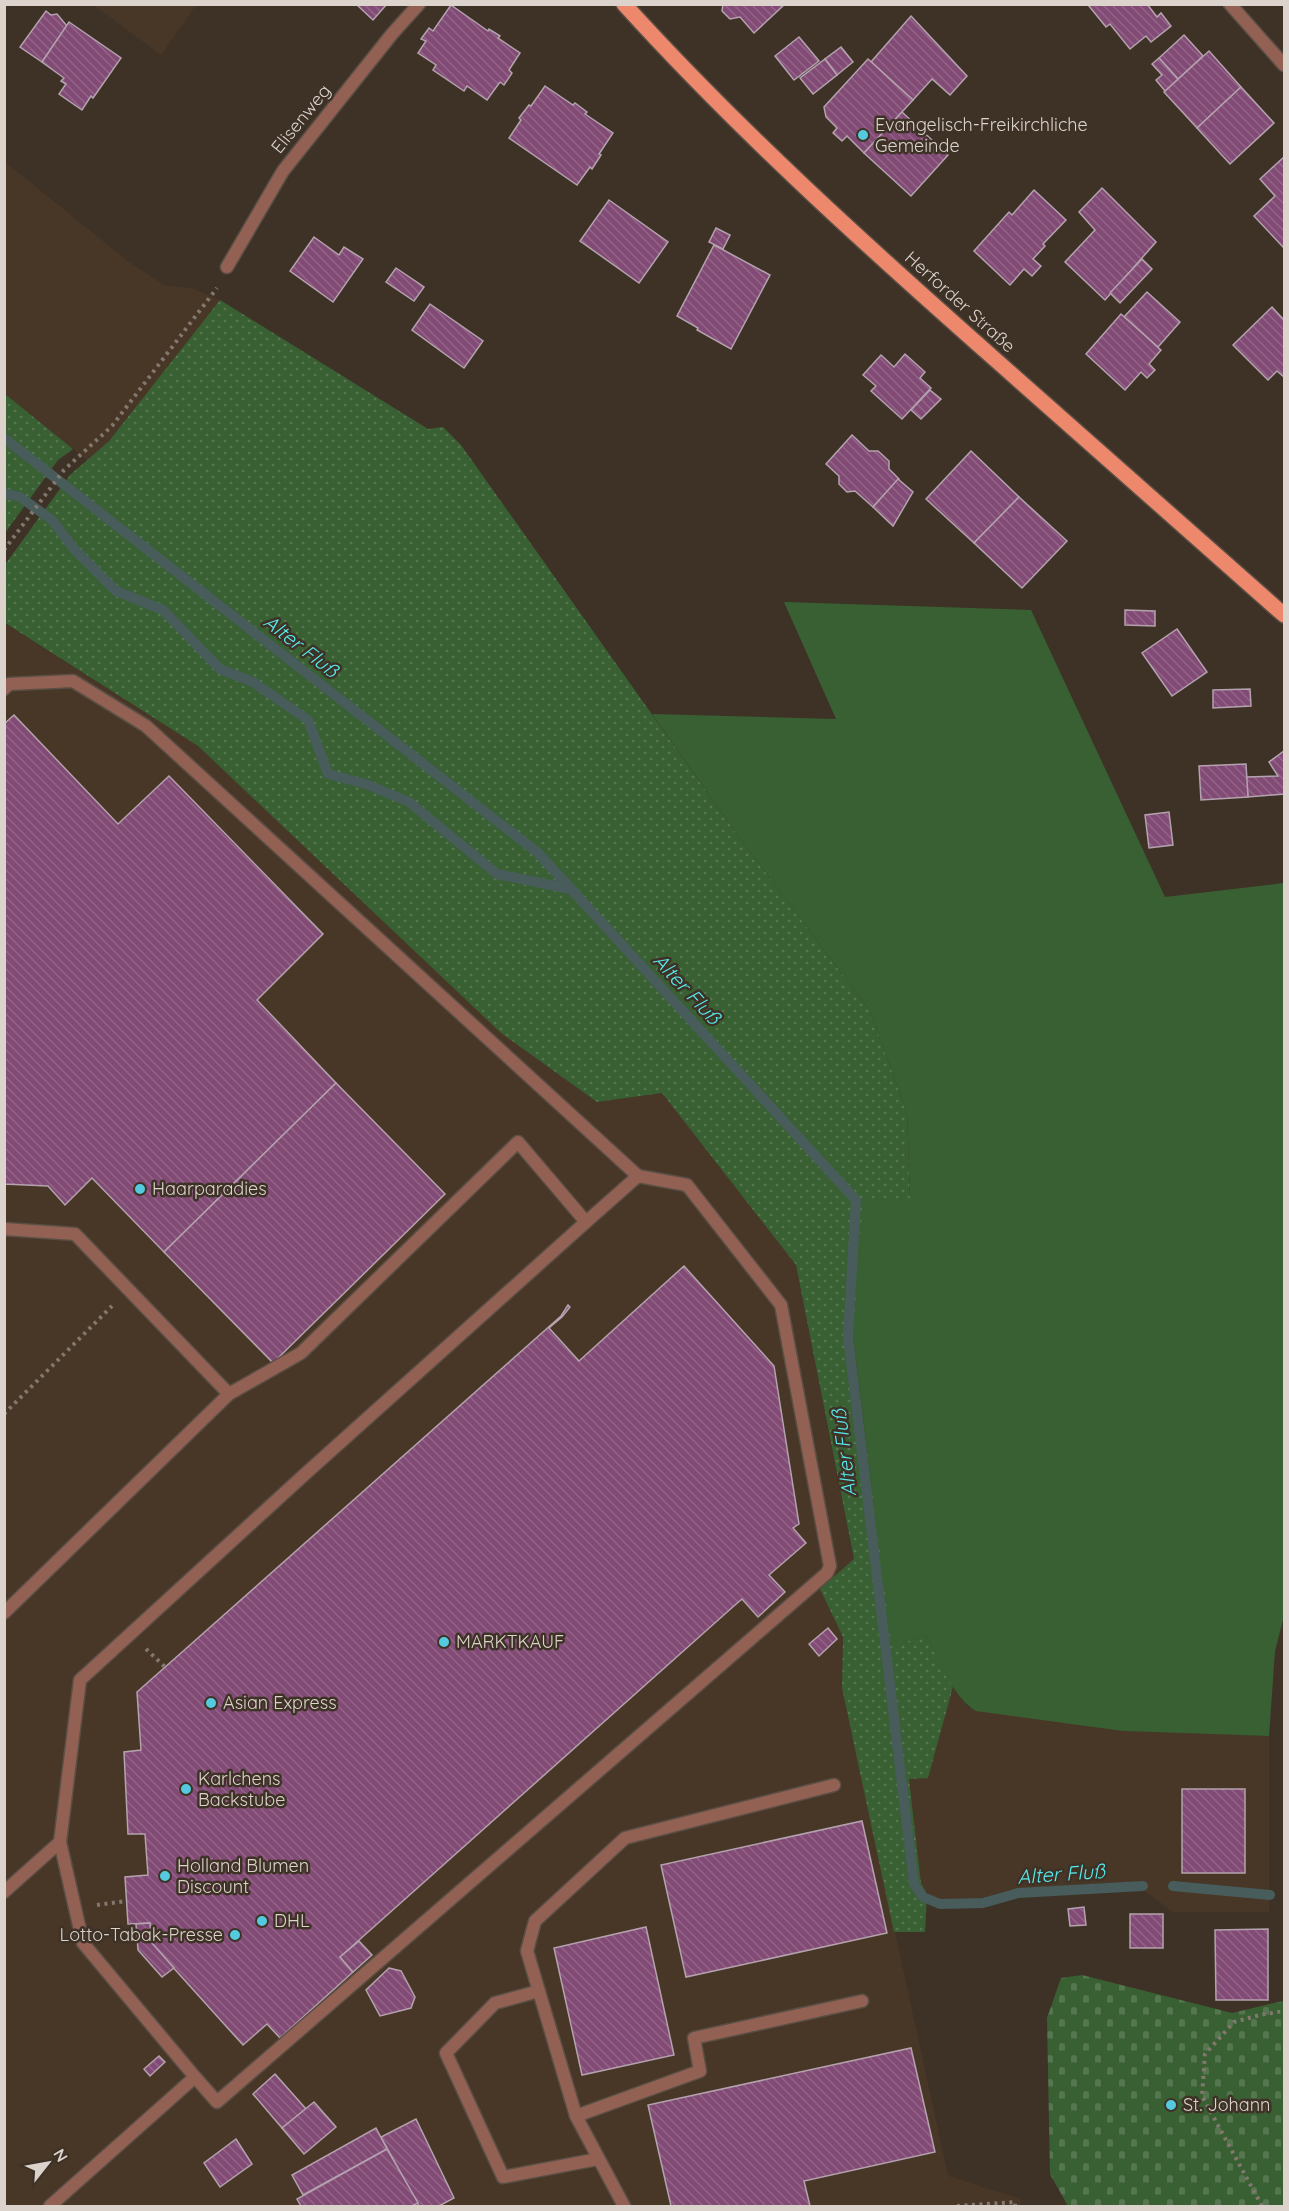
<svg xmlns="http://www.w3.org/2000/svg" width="1289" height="2211" viewBox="0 0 1289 2211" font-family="Quicksand,sans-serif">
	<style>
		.built { fill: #483727 }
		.grass { fill: url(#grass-dots) }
		.cemetery { fill: url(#cemetery-stones) }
		.garden { fill: #396033 }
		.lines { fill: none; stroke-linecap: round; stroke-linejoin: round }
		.stream { stroke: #475c5b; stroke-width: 10 }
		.building { fill: url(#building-back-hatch); stroke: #b4a2ae; stroke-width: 1.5 }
		.service-casing { stroke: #5a4f45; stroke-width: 15 }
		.minor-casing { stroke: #5a4f45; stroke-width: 15 }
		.primary-casing { stroke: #5a4f45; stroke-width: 18 }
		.path { stroke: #82786f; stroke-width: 4; stroke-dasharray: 3 4.5; stroke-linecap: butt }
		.service { stroke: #936153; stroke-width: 12 }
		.minor { stroke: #936153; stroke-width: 12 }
		.primary { stroke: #ee886d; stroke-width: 15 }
		.poi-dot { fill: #55cadf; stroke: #3e3227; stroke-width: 2 }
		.labels { text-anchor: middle; stroke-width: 5; stroke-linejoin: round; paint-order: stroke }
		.street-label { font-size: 18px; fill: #dbd3cc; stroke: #3e3227 }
		.poi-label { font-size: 18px; fill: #dbd3cc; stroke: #3e3227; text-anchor: start }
		.water-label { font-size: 20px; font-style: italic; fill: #56eaed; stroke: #3e3227 }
	</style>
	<defs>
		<pattern id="grass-dots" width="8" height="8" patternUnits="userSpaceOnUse" patternTransform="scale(1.5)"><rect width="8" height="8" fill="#396033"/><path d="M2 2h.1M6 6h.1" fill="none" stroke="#55764f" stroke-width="1.8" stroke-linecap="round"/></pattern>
		<pattern id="cemetery-stones" width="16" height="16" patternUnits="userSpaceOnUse" patternTransform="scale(1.5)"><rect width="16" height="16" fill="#396033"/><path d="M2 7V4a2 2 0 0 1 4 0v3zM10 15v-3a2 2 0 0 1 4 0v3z" fill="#55764f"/></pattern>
		<pattern id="building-back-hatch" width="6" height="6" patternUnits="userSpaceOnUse" patternTransform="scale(1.5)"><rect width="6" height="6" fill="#824b75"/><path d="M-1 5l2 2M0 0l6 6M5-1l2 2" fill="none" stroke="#936487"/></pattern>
	</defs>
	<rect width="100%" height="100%" fill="#3e3227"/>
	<g class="built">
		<path d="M94 5H196L161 55Z"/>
		<path d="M4 161 126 260 164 285 194 289 220 300 109 441 87 460 5 394Z"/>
		<path d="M4 623 198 746 501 1033 597 1102 662 1093 796 1265 854 1560 820 1589 843 1637 842 1688 948 2176 1020 2199 1021 2206H5Z"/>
		<path d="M953 1687 969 1708 1123 1731 1269 1736V1912H1173L1146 1892 1143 1881 1013 1889 979 1899 942 1901 927 1894 921 1883 909 1779 928 1777Z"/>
	</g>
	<g class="grass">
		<path d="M220 300 428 429 443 427 461 445 736 833 870 1011 907 1112 910 1199 853 1341 893 1646 926 1635 953 1687 928 1778 909 1779 921 1883 927 1894 925 1932H894L842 1688 843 1637 820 1589 854 1559 796 1265 662 1093 597 1102 501 1033 198 746 5 623 4 566 70 475 109 441Z"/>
		<path d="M5 394 73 449 58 460 5 533Z"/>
	</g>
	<path class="cemetery" d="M1082 1975 1232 2013 1283 2001 1284 2206H1068L1050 2174 1047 2018 1061 1978Z"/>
	<path class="garden" d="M784 602 1031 610 1165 897 1284 883V1616L1275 1651 1269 1736 1123 1731 976 1711C954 1699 938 1658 926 1635L892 1647 853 1338 863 1198 910 1199 907 1112 870 1011 736 833 652 714 836 719Z"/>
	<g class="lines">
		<g class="stream">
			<path d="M4 438 538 853 856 1200 848 1337 914 1884 923 1897 940 1904 983 1903 1018 1893 1143 1886"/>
			<path d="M4 493 20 497 52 520 74 549 116 591 163 610 220 669 253 682 308 720 328 774 366 784 409 802 497 874 570 889"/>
			<path d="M1173 1886 1270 1895"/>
		</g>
	</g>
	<g class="building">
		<path d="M356 4H387L373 20Z"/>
		<path d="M723 4H785L754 33 740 17 730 19 722 11Z"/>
		<path d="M1091 4H1147L1157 17 1161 13 1171 26 1151 42 1146 36 1130 49 1110 24 1106 27 1089 6Z"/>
		<path d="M451 5 488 31 489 29 500 36 498 38 520 53 509 70 512 73 504 85 500 82 487 100 467 86 464 91 433 70 436 65 418 53 426 41 421 39 429 28 433 31Z"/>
		<path d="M46 11 51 15 57 14 67 26 42 62 20 47Z"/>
		<path d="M911 16 967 76 950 95 932 79 913 100 871 62Z"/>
		<path d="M69 22 121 58 93 98 91 96 82 110 59 94 66 84 61 81 64 78 42 62Z"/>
		<path d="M1184 35 1203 56 1178 79 1159 58Z"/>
		<path d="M799 37 819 61 794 80 775 56Z"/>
		<path d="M841 47 853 62 837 75 825 59Z"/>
		<path d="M1209 51 1241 87 1197 128 1164 92Z"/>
		<path d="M1159 58 1178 79 1165 91 1156 80 1162 75 1152 64Z"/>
		<path d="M825 59 837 75 813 94 800 78Z"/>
		<path d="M868 59 913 100 864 153 847 136 842 141 833 133 837 128 826 117 824 107Z"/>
		<path d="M545 86 573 105 575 103 587 112 585 114 613 133 599 154 601 155 592 169 590 167 577 185 509 138 521 120 519 118 529 105 531 106Z"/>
		<path d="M1241 87 1274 123 1230 164 1197 128Z"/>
		<path d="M902 112 948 155 911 196 864 153Z"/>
		<path d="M1284 157V246L1283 247 1254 216 1275 196 1260 179Z"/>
		<path d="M1102 188 1156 242 1105 300 1065 262 1095 230 1079 212Z"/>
		<path d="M1034 190 1066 220 1043 244 1045 246 1033 259 1041 266 1032 276 1024 269 1010 285 974 251 1009 212 1012 215Z"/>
		<path d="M609 200 668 242 639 283 580 241Z"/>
		<path d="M716 228 730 235 723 249 709 242Z"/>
		<path d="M314 237 339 255 344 247 363 259 333 302 290 271Z"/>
		<path d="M714 245 770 275 731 349 697 330 698 328 677 316Z"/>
		<path d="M1142 259 1152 269 1120 303 1110 293Z"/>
		<path d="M396 268 424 287 414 301 386 282Z"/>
		<path d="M1147 292 1180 322 1158 347 1124 317Z"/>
		<path d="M430 304 483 341 464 368 412 330Z"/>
		<path d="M1272 307 1284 320V377L1277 371 1268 380 1233 345Z"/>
		<path d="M1121 314 1161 350 1149 364 1155 370 1147 378 1141 372 1125 390 1086 354Z"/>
		<path d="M905 354 925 372 920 378 931 388 902 419 871 391 876 386 863 375 881 355 894 367Z"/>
		<path d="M930 390 941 399 921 419 911 410Z"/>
		<path d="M852 435 869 451H878L889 461V469L899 479 873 507 855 491 847 492 839 484V476L826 464Z"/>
		<path d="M971 451 1019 497 974 543 926 499Z"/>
		<path d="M898 479 913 492 893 526 873 507Z"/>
		<path d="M1019 497 1067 541 1022 588 974 543Z"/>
		<path d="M1125 610 1155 611V626L1125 625Z"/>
		<path d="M1177 629 1207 672 1172 696 1142 653Z"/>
		<path d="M1250 689 1251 706 1213 708V690Z"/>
		<path d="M14 715 118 824 169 776 323 934 257 1000 336 1083 164 1252 92 1178 65 1205 48 1186 4 1184V724Z"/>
		<path d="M1284 751V794L1248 797 1246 777 1278 776 1269 762Z"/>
		<path d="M1246 764 1248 797 1201 800 1199 766Z"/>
		<path d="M1169 812 1173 845 1149 848 1145 815Z"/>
		<path d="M336 1083 445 1194 273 1363 164 1252Z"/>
		<path d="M684 1266 774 1366 799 1524 793 1528 806 1543 769 1575 785 1592 758 1617 742 1599 735 1605 340 1957 353 1972 280 2038 267 2024 243 2045 151 1943 150 1923 128 1924 125 1877 148 1875 145 1834H128L124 1752 141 1750 137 1692 561 1316 568 1305 570 1307 562 1317 549 1328 579 1361Z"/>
		<path d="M828 1628 837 1639 819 1656 809 1644Z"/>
		<rect x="1182" y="1789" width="63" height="84"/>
		<path d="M862 1821 887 1933 686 1977 661 1865Z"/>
		<path d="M1084 1907 1086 1925 1070 1926 1068 1909Z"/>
		<rect x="1130" y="1914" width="33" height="34"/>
		<path d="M150 1923 151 1942 174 1968 162 1977 138 1950 136 1924Z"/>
		<path d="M646 1927 674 2055 582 2075 554 1948Z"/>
		<path d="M1268 1929V2000H1216L1215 1930Z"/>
		<path d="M359 1941 372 1955 353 1972 340 1957Z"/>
		<path d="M389 1968 401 1971 415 1997 411 2008 380 2016 366 1990Z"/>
		<path d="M911 2048 935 2152 804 2181 810 2206H671L648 2105Z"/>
		<path d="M159 2056 165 2062 150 2076 144 2069Z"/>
		<path d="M275 2074 306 2109 282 2128 253 2094Z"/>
		<path d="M314 2102 336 2127 304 2154 282 2128Z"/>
		<path d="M416 2119 454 2198 439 2206H419L381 2137Z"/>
		<path d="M376 2128 387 2149 303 2195 292 2175Z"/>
		<path d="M236 2139 252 2164 220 2187 204 2163Z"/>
		<path d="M387 2149 418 2203 412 2206H301L297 2199Z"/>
	</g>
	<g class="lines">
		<defs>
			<g id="service">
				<path d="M4 689 9 684 73 681 146 726 638 1176"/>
				<path d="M4 1229 75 1234 229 1394"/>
				<path d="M4 1613 229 1394 301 1353 518 1142 586 1222 304 1475 80 1680 60 1842 4 1892"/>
				<path d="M539 1991 495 2003 446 2053 503 2177 598 2159"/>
				<path d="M195 2077 217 2102 827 1573 830 1566 781 1305 687 1185 638 1176 586 1222"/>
				<path d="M576 2116 700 2071 694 2038 862 2001"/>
				<path d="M50 2206 195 2077 83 1943 60 1842"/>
				<path d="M624 2206 576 2116 527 1951 535 1921 625 1838 834 1785"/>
			</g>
			<g id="minor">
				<path d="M1230 4 1284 65"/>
				<path d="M227 267 283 171 392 34 419 4"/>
			</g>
			<path id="primary" d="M624 4C740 132 869 248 998 362 1094 446 1189 531 1284 615"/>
		</defs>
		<use href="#service" class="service-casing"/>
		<use href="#minor" class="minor-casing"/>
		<use href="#primary" class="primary-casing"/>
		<g class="path">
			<path d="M4 550 64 470 112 426 217 288"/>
			<path d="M4 1414 112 1306"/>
			<path d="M146 1649 165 1667"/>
			<path d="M97 1905 126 1901"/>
			<path d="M957 2206 1015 2202V2206"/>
			<path d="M1262 2206 1202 2096 1205 2054 1234 2022 1260 2015 1284 2011"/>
		</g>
		<use href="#service" class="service"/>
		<use href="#minor" class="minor"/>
		<use href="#primary" class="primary"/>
	</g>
	<g class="poi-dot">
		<circle cx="863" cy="135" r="6"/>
		<circle cx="140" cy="1189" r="6"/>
		<circle cx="444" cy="1642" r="6"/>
		<circle cx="211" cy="1703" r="6"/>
		<circle cx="186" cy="1789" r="6"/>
		<circle cx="165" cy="1876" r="6"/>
		<circle cx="262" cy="1921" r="6"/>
		<circle cx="235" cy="1935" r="6"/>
		<circle cx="1171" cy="2105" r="6"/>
	</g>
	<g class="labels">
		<g class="street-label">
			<text transform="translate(301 119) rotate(-51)" y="6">Elisenweg</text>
			<text transform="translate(960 302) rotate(42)" y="6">Herforder Straße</text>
		</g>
		<g class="poi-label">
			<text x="875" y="131">Evangelisch-Freikirchliche<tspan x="875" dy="21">Gemeinde</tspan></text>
			<text x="152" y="1195">Haarparadies</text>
			<text x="456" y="1648">MARKTKAUF</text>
			<text x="223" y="1709">Asian Express</text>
			<text x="198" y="1785">Karlchens<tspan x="198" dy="21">Backstube</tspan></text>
			<text x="177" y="1872">Holland Blumen<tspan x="177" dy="21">Discount</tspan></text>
			<text x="274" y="1927">DHL</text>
			<text x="223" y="1941" text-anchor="end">Lotto-Tabak-Presse</text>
			<text x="1183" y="2111">St. Johann</text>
		</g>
		<g class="water-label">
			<text transform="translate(301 646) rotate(38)" y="7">Alter Fluß</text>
			<text transform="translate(687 989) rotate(47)" y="7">Alter Fluß</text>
			<text transform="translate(844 1453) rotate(-97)" y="7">Alter Fluß</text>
			<text transform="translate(1061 1874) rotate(-4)" y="7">Alter Fluß</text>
		</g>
	</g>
	<rect width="1289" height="2211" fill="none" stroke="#dbd3cc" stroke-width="12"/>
	<g transform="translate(48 2163) rotate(59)" stroke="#3e3227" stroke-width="4.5" paint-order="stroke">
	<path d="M0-4.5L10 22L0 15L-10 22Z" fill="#dbd3cc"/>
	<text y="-9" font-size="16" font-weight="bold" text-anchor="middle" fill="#dbd3cc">N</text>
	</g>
</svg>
